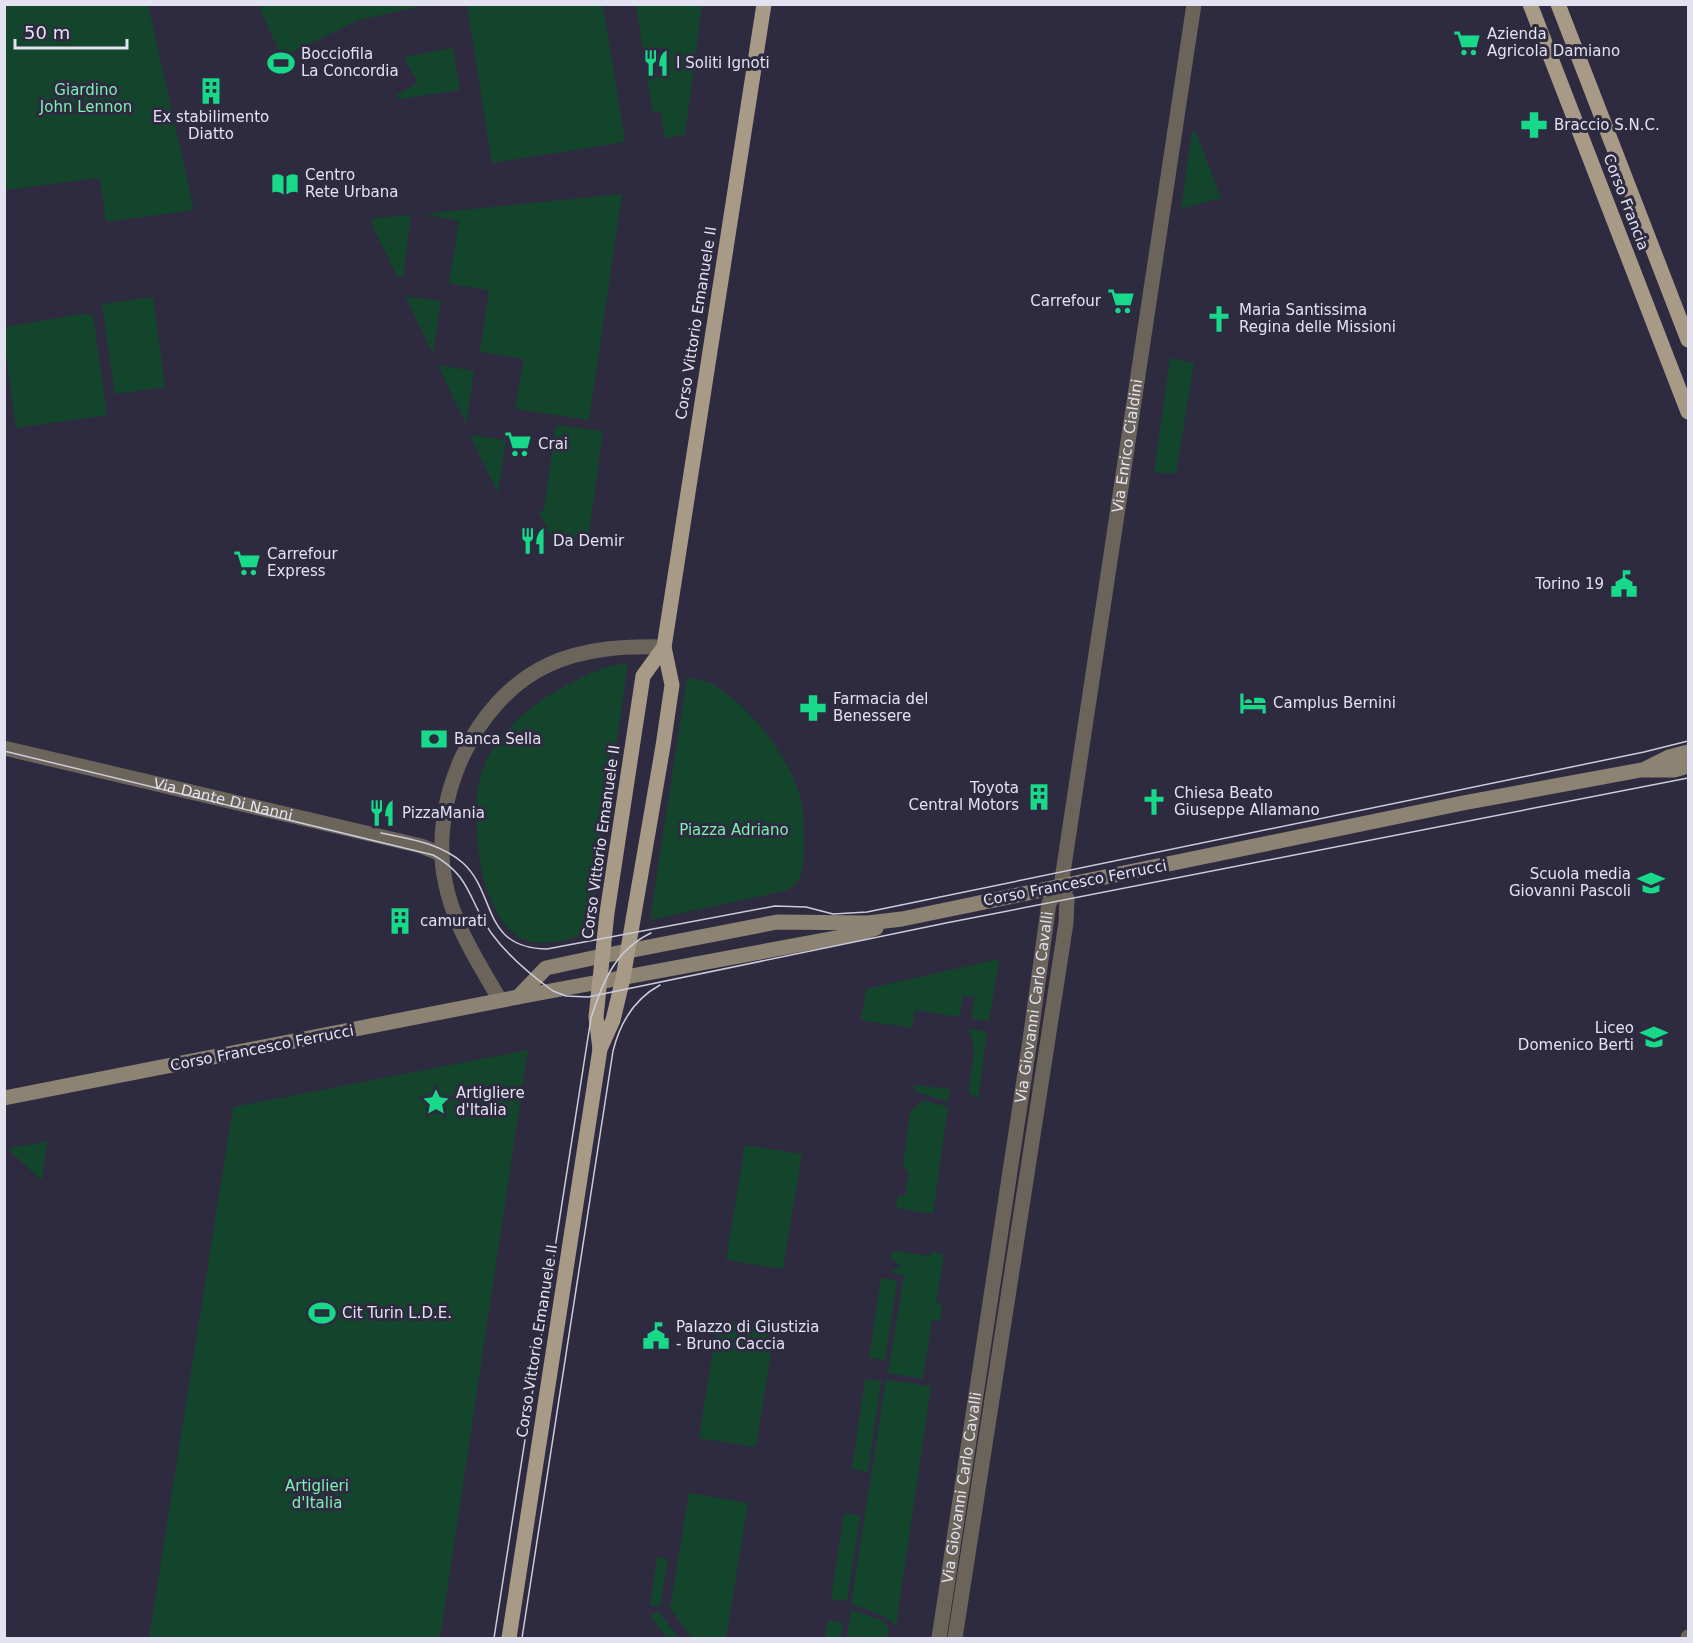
<svg xmlns="http://www.w3.org/2000/svg" width="1693" height="1643" viewBox="0 0 1693 1643" font-family="'DejaVu Sans',sans-serif">
	<style>
		.green { fill: #13452c }
		.lines { fill: none; stroke-linecap: round; stroke-linejoin: round }
		.tertiary { stroke: #6b645b; stroke-width: 15 }
		.secondary { stroke: #8d8373; stroke-width: 15 }
		.primary { stroke: #a79a86; stroke-width: 15 }
		.tram { stroke: #cccbda; stroke-width: 1.5 }
		.labels { text-anchor: middle; stroke-width: 6; stroke-linejoin: round; paint-order: stroke }
		.poi-label { font-size: 15px; fill: #e3e2f0; stroke: #2e2b40; text-anchor: start }
		.park-label { font-size: 15px; fill: #7df1b0; stroke: #2e2b40 }
		.street-label { font-size: 15px; fill: #e3e2f0; stroke: #2e2b40 }
	</style>
	<rect width="100%" height="100%" fill="#2e2b40"/>
	<g class="green">
		<path d="M4 5H148L194 210 106 222 100 178 5 190Z"/>
		<path d="M258 5H425L359 20 282 57Z"/>
		<path d="M467 5H603L625 142 492 163Z"/>
		<path d="M636 5H702L685 135 664 138 661 111 653 112 647 78 668 76 665 48 643 50Z"/>
		<path d="M453 48 460 90 399 99 396 95 418 83 404 57Z"/>
		<path d="M1192 132H1196L1221 198 1181 209Z"/>
		<path d="M622 194 589 420 515 409 524 359 480 352 489 290 449 284 459 221 424 214Z"/>
		<path d="M411 215 403 277 398 278 372 225V221L374 218Z"/>
		<path d="M405 296 441 301 433 354Z"/>
		<path d="M153 297 165 387 115 394 102 304Z"/>
		<path d="M82 314 93 315 107 415 16 428 5 346V327Z"/>
		<path d="M1170 358 1194 363 1176 473H1154Z"/>
		<path d="M438 365 474 371 466 424Z"/>
		<path d="M556 425 603 431 588 540 572 539 555 546 539 512 544 510Z"/>
		<path d="M470 435 506 440 498 493Z"/>
		<path d="M628 663 589 934C569 939 543 948 522 939 504 931 493 905 486 887 480 868 478 849 477 829 476 811 476 791 481 774 493 737 527 707 560 689 583 676 603 666 628 663Z"/>
		<path d="M687 678C695 679 703 680 710 683 749 704 790 757 801 800 804 814 804 831 804 846 804 863 804 880 788 890L650 920Z"/>
		<path d="M999 959 989 1021 971 1018 975 997 963 995 959 1017 915 1010 912 1028 861 1020 866 989Z"/>
		<path d="M966 1028 987 1032 978 1099 969 1093C968 1071 982 1046 966 1028Z"/>
		<path d="M528 1050 440 1638H149L233 1107Z"/>
		<path d="M914 1085 950 1089 948 1102 914 1091Z"/>
		<path d="M923 1100 948 1107 933 1214 896 1208 898 1195 905 1196 909 1173 903 1166 910 1112Z"/>
		<path d="M47 1141 42 1181 8 1149Z"/>
		<path d="M745 1145 802 1154 783 1269 726 1260Z"/>
		<path d="M894 1251 930 1256 931 1252 944 1254 936 1303 942 1304 940 1321 932 1320 923 1379 888 1373 904 1275 890 1272 900 1267 890 1255Z"/>
		<path d="M881 1278 897 1281 885 1360 869 1358Z"/>
		<path d="M718 1319 775 1328 756 1447 699 1438Z"/>
		<path d="M865 1379 881 1381 868 1472 852 1469Z"/>
		<path d="M886 1380 931 1386 896 1626 882 1615 851 1604Z"/>
		<path d="M689 1493 748 1503 726 1638H692L670 1608Z"/>
		<path d="M844 1513 860 1516 847 1601 831 1599Z"/>
		<path d="M657 1557 668 1559 660 1607 650 1605Z"/>
		<path d="M851 1610 882 1620 889 1629 888 1638H847Z"/>
		<path d="M659 1612 679 1638H667L650 1615Z"/>
		<path d="M827 1621 843 1623 841 1638H825Z"/>
	</g>
	<g class="lines">
		<g class="tertiary">
			<path id="s1" d="M4 748 421 846 441 854"/>
			<path d="M500 1000C478 962 453 924 445 881 429 802 473 700 548 665 584 648 625 646 664 647"/>
			<path id="s2" d="M939 1638 1030 1040 1049 903 1061 886 1194 4"/>
			<path d="M955 1638 1066 923 1067 899 1061 886"/>
			<path d="M1688 1638V1637"/>
		</g>
		<g class="secondary">
			<path d="M1647 768 1669 757 1688 752"/>
			<path d="M518 997 546 968 602 956 777 922 868 923 902 919 1463 803 1641 770H1674L1688 766"/>
			<path d="M4 1098 518 997 857 934 876 928"/>
		</g>
		<g class="primary">
			<path d="M1530 4 1688 412"/>
			<path d="M1558 4 1688 340"/>
			<path d="M600 1049 596 1017 607 913 643 676 664 647"/>
			<path d="M509 1638 600 1049 613 1020 623 978 663 746 672 685 664 647 764 4"/>
		</g>
		<g class="tram">
			<path d="M4 751 433 855C472 876 469 903 492 934 508 956 531 975 553 991L566 996 588 997 946 923 1688 778"/>
			<path d="M381 833C410 839 440 843 463 863 497 894 481 948 547 949L775 906 806 907 833 914 867 912 1644 752 1688 741"/>
			<path d="M494 1638 591 1018C602 983 615 950 651 933"/>
			<path d="M522 1638 613 1051C620 1023 634 999 660 985"/>
		</g>
	</g>
	<defs>
		<symbol id="supermarket-bare" viewBox="-9 -9 18 18"><path d="M-6-5.5h2.5l.6 2H6L4.5 2H-2.5L-4.4-4H-6ZM-1.5 3.2a1.3 1.3 0 1 0 .1 0ZM3 3.2a1.3 1.3 0 1 0 .1 0Z" fill="#17d989" stroke="#2e2b40" stroke-width="2.5" paint-order="stroke"/></symbol>
		<symbol id="stadium-bare" viewBox="-9 -9 18 18"><path d="M0-5a6.5 5 0 1 0 0 10a6.5 5 0 1 0 0-10ZM-3.5-1.8h7v3.6h-7Z" fill="#17d989" stroke="#2e2b40" stroke-width="2.5" paint-order="stroke"/></symbol>
		<symbol id="restaurant-bare" viewBox="-9 -9 18 18"><path d="M-5-6h1v4h1v-4h1v4h1v-4h1v5L-1.5 .5V6h-2V.5L-5-1ZM5-6V6H3V1.5H1.5Q1.5-4 5-6Z" fill="#17d989" stroke="#2e2b40" stroke-width="2.5" paint-order="stroke"/></symbol>
		<symbol id="building-bare" viewBox="-9 -9 18 18"><path d="M-4-6H4V6H1V3H-1V6H-4ZM-2.5-4.3h1.7v1.8h-1.7ZM.8-4.3h1.7v1.8H.8ZM-2.5-1h1.7V.8h-1.7ZM.8-1h1.7V.8H.8Z" fill="#17d989" stroke="#2e2b40" stroke-width="2.5" paint-order="stroke"/></symbol>
		<symbol id="pharmacy-bare" viewBox="-9 -9 18 18"><path d="M-2-6h4v4h4v4h-4v4h-4v-4h-4v-4h4Z" fill="#17d989" stroke="#2e2b40" stroke-width="2.5" paint-order="stroke"/></symbol>
		<symbol id="library-bare" viewBox="-9 -9 18 18"><path d="M-6-4Q-3-5.5-.7-3.5V5Q-3 3-6 4ZM6-4Q3-5.5 .7-3.5V5Q3 3 6 4Z" fill="#17d989" stroke="#2e2b40" stroke-width="2.5" paint-order="stroke"/></symbol>
		<symbol id="church-bare" viewBox="-9 -9 18 18"><path d="M-1.2-6h2.4v3.5h3.3v2.4h-3.3V6h-2.4V-.1h-3.3v-2.4h3.3Z" fill="#17d989" stroke="#2e2b40" stroke-width="2.5" paint-order="stroke"/></symbol>
		<symbol id="civic-bare" viewBox="-9 -9 18 18"><path d="M-.6-6.5H3V-4.5H.6V-3L4-1V1h2V6H-6V1h2V-1L-.6-3ZM-1.2 2.5V6h2.4V2.5Z" fill="#17d989" stroke="#2e2b40" stroke-width="2.5" paint-order="stroke"/></symbol>
		<symbol id="hotel-bare" viewBox="-9 -9 18 18"><path d="M-6-4.5h1.5V1H6V5H4.5V3h-9V5H-6ZM-4 0a1.8 1.8 0 1 1 3.6 0ZM.5 0V-2.5h3Q6-2.5 6 0Z" fill="#17d989" stroke="#2e2b40" stroke-width="2.5" paint-order="stroke"/></symbol>
		<symbol id="bank-bare" viewBox="-9 -9 18 18"><path d="M-6-4H6V4H-6ZM0-2.3a2.3 2.3 0 1 0 0 4.6a2.3 2.3 0 1 0 0-4.6Z" fill="#17d989" stroke="#2e2b40" stroke-width="2.5" paint-order="stroke"/></symbol>
		<symbol id="school-bare" viewBox="-9 -9 18 18"><path d="M0-5L7-2L0 1L-7-2ZM-4 1L0 2.5L4 1V4Q0 6-4 4Z" fill="#17d989" stroke="#2e2b40" stroke-width="2.5" paint-order="stroke"/></symbol>
		<symbol id="sight-bare" viewBox="-9 -9 18 18"><path d="M0-6L1.8-2.2L6-1.7L2.9 1.2L3.7 5.4L0 3.3L-3.7 5.4L-2.9 1.2L-6-1.7L-1.8-2.2Z" fill="#17d989" stroke="#2e2b40" stroke-width="2.5" paint-order="stroke"/></symbol>
	</defs>
	<g fill-rule="evenodd">
		<use href="#supermarket-bare" x="1448" y="24" width="38" height="38"/>
		<use href="#stadium-bare" x="262" y="44" width="38" height="38"/>
		<use href="#restaurant-bare" x="637" y="44" width="38" height="38"/>
		<use href="#building-bare" x="192" y="72" width="38" height="38"/>
		<use href="#pharmacy-bare" x="1515" y="106" width="38" height="38"/>
		<use href="#library-bare" x="266" y="165" width="38" height="38"/>
		<use href="#supermarket-bare" x="1102" y="282" width="38" height="38"/>
		<use href="#church-bare" x="1200" y="300" width="38" height="38"/>
		<use href="#supermarket-bare" x="499" y="425" width="38" height="38"/>
		<use href="#restaurant-bare" x="514" y="522" width="38" height="38"/>
		<use href="#supermarket-bare" x="228" y="544" width="38" height="38"/>
		<use href="#civic-bare" x="1605" y="565" width="38" height="38"/>
		<use href="#hotel-bare" x="1234" y="684" width="38" height="38"/>
		<use href="#pharmacy-bare" x="794" y="689" width="38" height="38"/>
		<use href="#bank-bare" x="415" y="720" width="38" height="38"/>
		<use href="#building-bare" x="1020" y="778" width="38" height="38"/>
		<use href="#church-bare" x="1135" y="783" width="38" height="38"/>
		<use href="#restaurant-bare" x="363" y="794" width="38" height="38"/>
		<use href="#school-bare" x="1632" y="864" width="38" height="38"/>
		<use href="#building-bare" x="381" y="902" width="38" height="38"/>
		<use href="#school-bare" x="1635" y="1018" width="38" height="38"/>
		<use href="#sight-bare" x="417" y="1083" width="38" height="38"/>
		<use href="#stadium-bare" x="303" y="1294" width="38" height="38"/>
		<use href="#civic-bare" x="637" y="1317" width="38" height="38"/>
	</g>
	<g class="labels">
		<g class="poi-label">
			<text x="1487" y="39">Azienda<tspan x="1487" dy="17">Agricola Damiano</tspan></text>
			<text x="301" y="59">Bocciofila<tspan x="301" dy="17">La Concordia</tspan></text>
			<text x="676" y="68">I Soliti Ignoti</text>
			<text x="211" y="122" text-anchor="middle">Ex stabilimento<tspan x="211" dy="17">Diatto</tspan></text>
			<text x="1554" y="130">Braccio S.N.C.</text>
			<text x="305" y="180">Centro<tspan x="305" dy="17">Rete Urbana</tspan></text>
			<text x="1101" y="306" text-anchor="end">Carrefour</text>
			<text x="1239" y="315">Maria Santissima<tspan x="1239" dy="17">Regina delle Missioni</tspan></text>
			<text x="538" y="449">Crai</text>
			<text x="553" y="546">Da Demir</text>
			<text x="267" y="559">Carrefour<tspan x="267" dy="17">Express</tspan></text>
			<text x="1604" y="589" text-anchor="end">Torino 19</text>
			<text x="833" y="704">Farmacia del<tspan x="833" dy="17">Benessere</tspan></text>
			<text x="1273" y="708">Camplus Bernini</text>
			<text x="454" y="744">Banca Sella</text>
			<text x="1019" y="793" text-anchor="end">Toyota<tspan x="1019" dy="17">Central Motors</tspan></text>
			<text x="1174" y="798">Chiesa Beato<tspan x="1174" dy="17">Giuseppe Allamano</tspan></text>
			<text x="402" y="818">PizzaMania</text>
			<text x="1631" y="879" text-anchor="end">Scuola media<tspan x="1631" dy="17">Giovanni Pascoli</tspan></text>
			<text x="420" y="926">camurati</text>
			<text x="1634" y="1033" text-anchor="end">Liceo<tspan x="1634" dy="17">Domenico Berti</tspan></text>
			<text x="456" y="1098">Artigliere<tspan x="456" dy="17">d'Italia</tspan></text>
			<text x="342" y="1318">Cit Turin L.D.E.</text>
			<text x="676" y="1332">Palazzo di Giustizia<tspan x="676" dy="17">- Bruno Caccia</tspan></text>
		</g>
		<g class="park-label">
			<text x="86" y="95">Giardino<tspan x="86" dy="17">John Lennon</tspan></text>
			<text x="734" y="835">Piazza Adriano</text>
			<text x="317" y="1491">Artiglieri<tspan x="317" dy="17">d'Italia</tspan></text>
		</g>
		<g class="street-label">
			<text transform="translate(1626 202) rotate(69)" y="5">Corso Francia</text>
			<text transform="translate(696 323) rotate(-81)" y="5">Corso Vittorio Emanuele II</text>
			<text dy="5" stroke="none"><textPath href="#s2" startOffset="1209">Via Enrico Cialdini</textPath></text>
			<text dy="5" stroke="none"><textPath href="#s1" startOffset="225">Via Dante Di Nanni</textPath></text>
			<text transform="translate(601 842) rotate(-82)" y="5">Corso Vittorio Emanuele II</text>
			<text transform="translate(1075 883) rotate(-11)" y="5">Corso Francesco Ferrucci</text>
			<text dy="5" stroke="none"><textPath href="#s2" startOffset="638">Via Giovanni Carlo Cavalli</textPath></text>
			<text transform="translate(262 1048) rotate(-11)" y="5">Corso Francesco Ferrucci</text>
			<text transform="translate(537 1341) rotate(-81)" y="5">Corso Vittorio Emanuele II</text>
			<text dy="5" stroke="none"><textPath href="#s2" startOffset="152">Via Giovanni Carlo Cavalli</textPath></text>
		</g>
	</g>
	<rect width="1693" height="1643" fill="none" stroke="#e3e2f0" stroke-width="12"/>
	<path d="M15 39v9h112v-9" fill="none" stroke="#e3e2f0" stroke-width="3"/>
	<text x="24" y="39" font-size="18" fill="#e3e2f0" stroke="#2e2b40" stroke-width="4.5" paint-order="stroke">50 m</text>
</svg>
